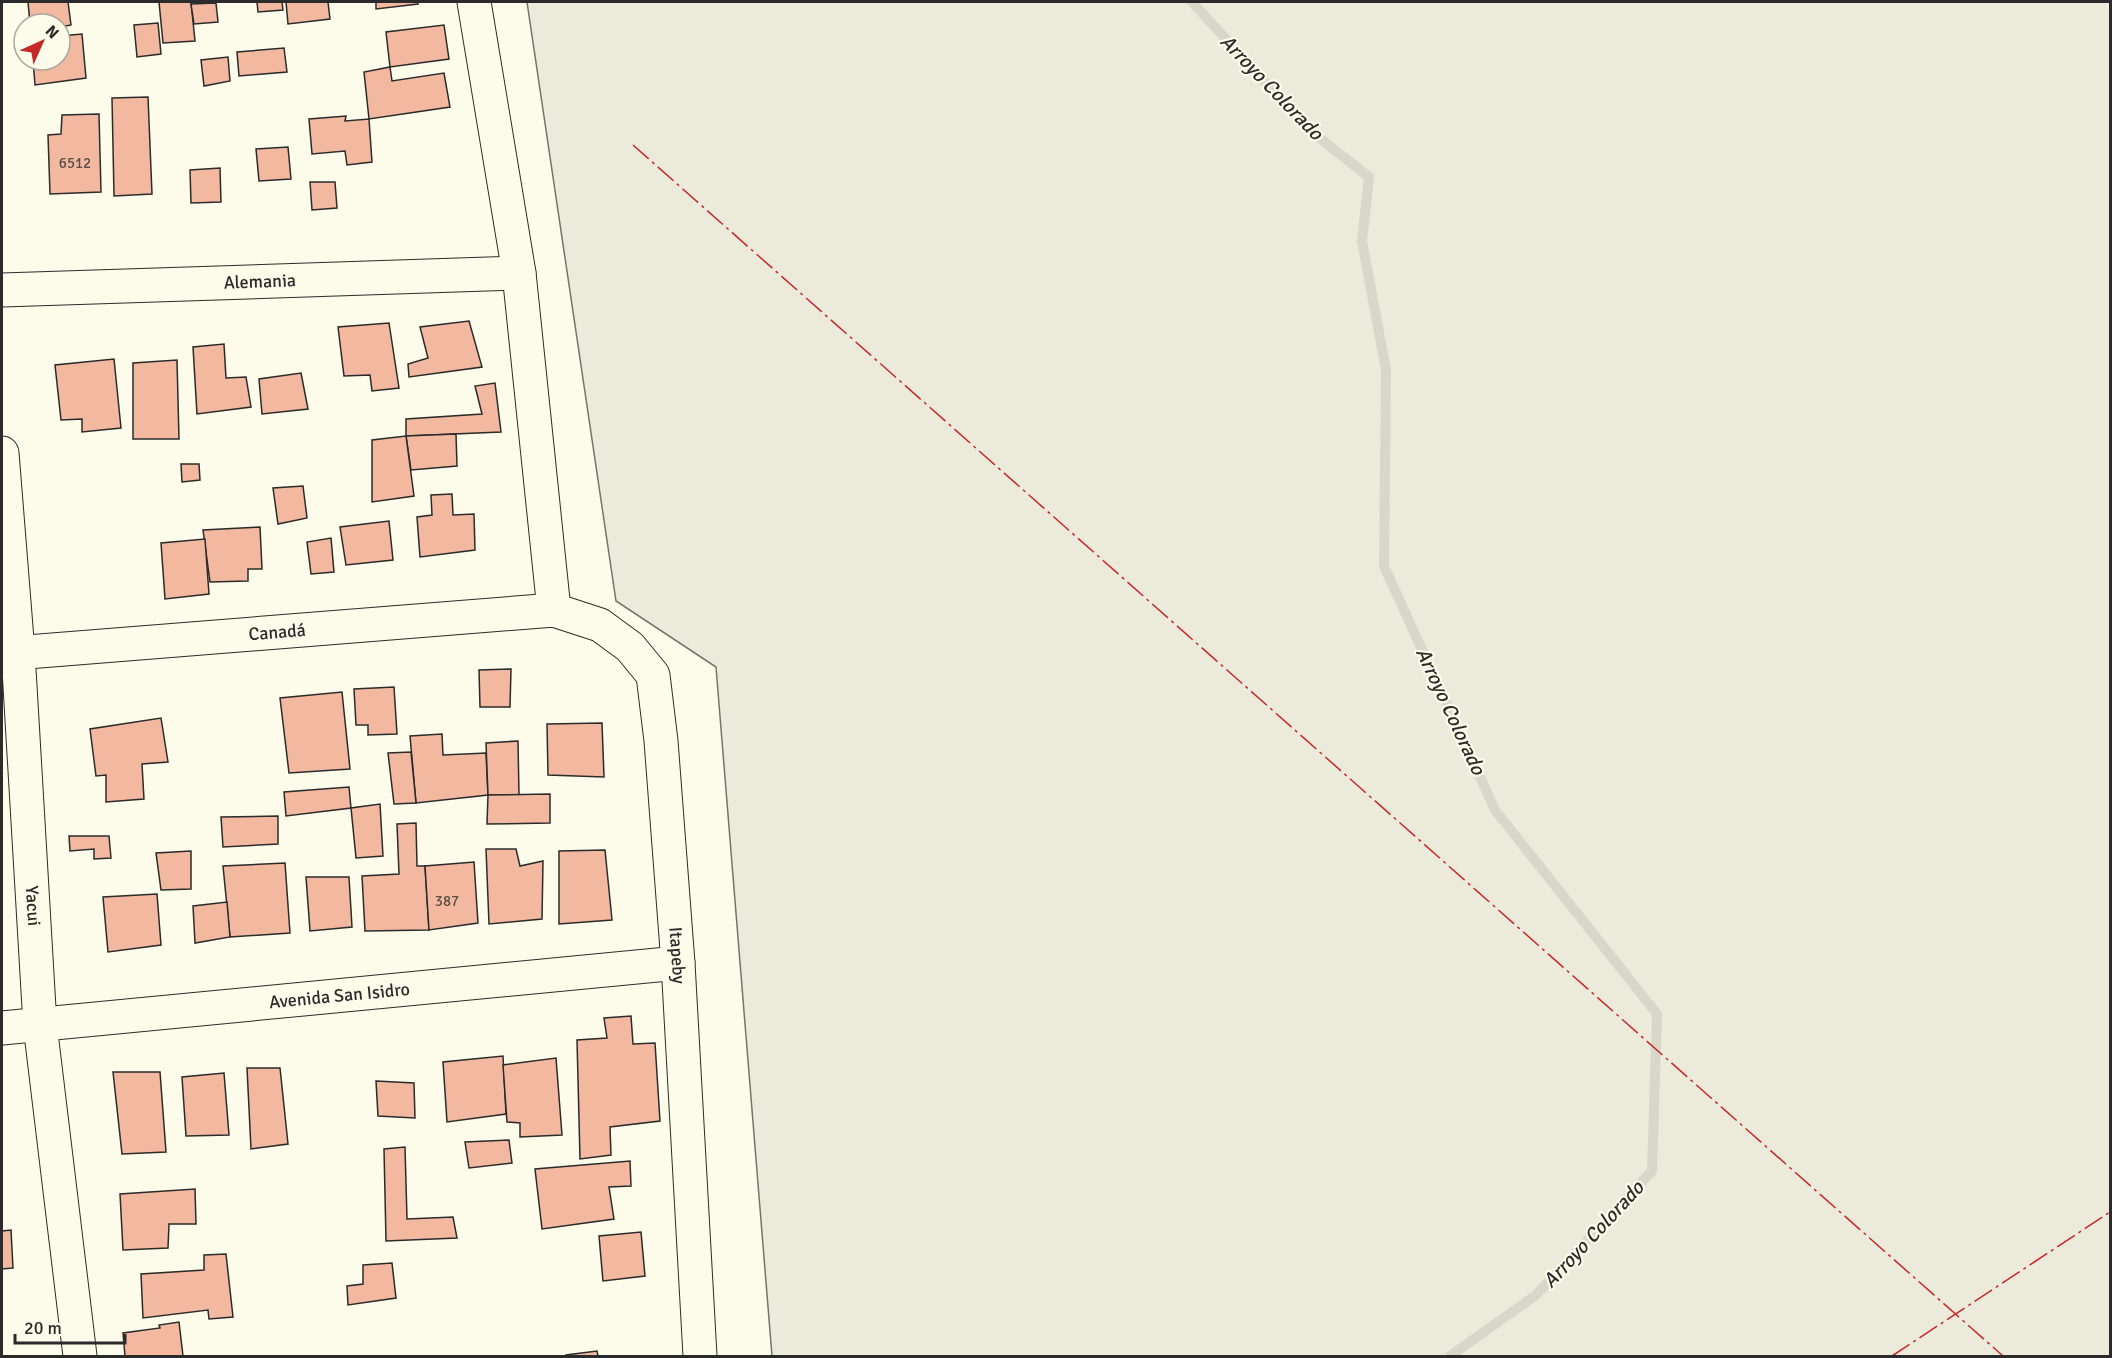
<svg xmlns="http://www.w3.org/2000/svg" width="2112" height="1358" viewBox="0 0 2112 1358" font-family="Signika,sans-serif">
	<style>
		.green { fill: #ecebdb; stroke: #74746e; stroke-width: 1.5 }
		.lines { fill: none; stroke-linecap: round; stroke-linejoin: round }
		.stream { stroke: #d8d7c9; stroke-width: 10 }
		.building { fill: #f2b8a0; stroke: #2b2b2b; stroke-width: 1.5 }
		.minor-casing { stroke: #2b2b2b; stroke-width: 35 }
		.minor { stroke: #fdfbea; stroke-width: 33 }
		.power { stroke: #c62828; stroke-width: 1.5; stroke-dasharray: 21 4.5 3 4.5; stroke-linecap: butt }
		.labels { text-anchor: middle; stroke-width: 4.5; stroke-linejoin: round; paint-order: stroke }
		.number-label { font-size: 15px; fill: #5d4e48 }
		.street-label { font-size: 18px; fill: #2b2b2b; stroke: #fdfbea }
		.water-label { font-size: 20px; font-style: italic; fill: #2b2b2b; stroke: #fdfbea }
	</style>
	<rect width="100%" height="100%" fill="#fdfbea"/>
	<path class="green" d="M527 2H2110V1356H772L716 667 616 601Z"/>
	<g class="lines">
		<path class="stream" d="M1192 2 1308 129 1369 177 1362 241 1386 370 1384 566 1495 810 1657 1014 1652 1171 1536 1295 1450 1356"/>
	</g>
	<g class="building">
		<path d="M28 2H68L71 25 60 27V24H30Z"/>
		<path d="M159 2H191L195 41 163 43Z"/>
		<path d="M257 2H282L283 10 258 12Z"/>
		<path d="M286 2H328L330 19 288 24Z"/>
		<path d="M376 2H418V4L376 9Z"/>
		<path d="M216 3 218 22 194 24 191 4Z"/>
		<path d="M158 23 161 54 137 57 134 25Z"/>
		<path d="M444 25 449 59 390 67 386 32Z"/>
		<path d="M82 34 86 78 35 85 33 60H60V36Z"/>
		<path d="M284 48 287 72 239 76 237 52Z"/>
		<path d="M228 57 230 81 204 86 201 60Z"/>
		<path d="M390 67 392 81 444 73 450 107 369 119 364 72Z"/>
		<path d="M148 97 152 194 114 196 112 98Z"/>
		<path d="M99 114 101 192 50 194 48 135 61 134 62 115Z"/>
		<path d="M346 116 345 121 369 119 372 162 347 165 345 151 312 154 309 119Z"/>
		<path d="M288 147 291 179 259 181 256 149Z"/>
		<path d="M220 168 221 202 191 203 190 170Z"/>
		<path d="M310 182H335L337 208 312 210Z"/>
		<path d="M469 321 482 367 409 377 408 364 428 358 420 327Z"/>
		<path d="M389 323 399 388 372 391 370 375 344 376 338 327Z"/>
		<path d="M224 344 226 378 246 377 251 407 197 414 193 347Z"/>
		<path d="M114 359 121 428 82 432V419L61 420 55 365Z"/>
		<path d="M177 360 179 439H133V363Z"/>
		<path d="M301 373 308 409 262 414 259 379Z"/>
		<path d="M495 383 501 432 406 436V419L482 414 475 386Z"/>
		<path d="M456 434 457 466 411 470 406 436Z"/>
		<path d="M406 436 414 496 372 502V440Z"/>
		<path d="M181 464H199L200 480 182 482Z"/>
		<path d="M303 486 307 518 278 524 273 488Z"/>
		<path d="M452 494 453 515 474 514 475 550 420 557 417 517 432 515 431 495Z"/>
		<path d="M389 521 393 560 346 565 340 527Z"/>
		<path d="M260 527 262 569H248V581L210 582 203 530Z"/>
		<path d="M331 538 334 572 311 574 307 542Z"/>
		<path d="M205 539 209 594 165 599 161 543Z"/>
		<path d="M511 669 510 707H480L479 670Z"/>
		<path d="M394 687 397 734 368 735V725H356L354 689Z"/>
		<path d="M342 692 350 769 289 773 280 698Z"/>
		<path d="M161 718 168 762 142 764 144 799 106 802V775L96 776 90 729Z"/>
		<path d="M602 723 604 777 548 775 547 724Z"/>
		<path d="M442 734 443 755 486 753 488 795 416 803 410 736Z"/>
		<path d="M518 741 519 795H488L486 743Z"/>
		<path d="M411 752 416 803 394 804 388 753Z"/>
		<path d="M349 787 351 808 286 816 284 792Z"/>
		<path d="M550 794V823L487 824 488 795Z"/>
		<path d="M380 804 383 856 356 858 351 808Z"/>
		<path d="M278 816V844L223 847 221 817Z"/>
		<path d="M416 823 417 866H425L429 930 365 931 362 876 399 874 397 824Z"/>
		<path d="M69 836H109L111 858 94 859V849L70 851Z"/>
		<path d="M486 849H516L520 866 543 861 542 919 489 924Z"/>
		<path d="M605 850 612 920 559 924V851Z"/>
		<path d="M191 851V889L161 890 156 853Z"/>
		<path d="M474 862 478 923 429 930 425 866Z"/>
		<path d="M285 863 290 933 230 937 223 866Z"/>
		<path d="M306 877H349L352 927 310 931Z"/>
		<path d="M157 894 161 945 108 952 103 897Z"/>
		<path d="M227 902 230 937 195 943 193 906Z"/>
		<path d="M631 1016 633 1044 655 1043 660 1121 610 1127 611 1155 580 1159 577 1040 607 1038 604 1018Z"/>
		<path d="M503 1056 506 1114 447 1122 443 1062Z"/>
		<path d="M556 1058 562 1135 520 1137V1123L507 1122 503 1065Z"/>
		<path d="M247 1068H280L288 1144 251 1149Z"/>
		<path d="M113 1072H160L166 1152 122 1154Z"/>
		<path d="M224 1073 229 1135 186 1136 182 1077Z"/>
		<path d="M376 1081 414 1083 415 1118 378 1116Z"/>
		<path d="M509 1140 512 1163 469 1168 465 1142Z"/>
		<path d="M405 1147 407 1219 453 1217 457 1238 386 1241 384 1149Z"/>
		<path d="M630 1161 631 1186 609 1187 614 1219 542 1229 535 1169Z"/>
		<path d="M195 1189 196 1224H169L168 1248 123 1250 120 1194Z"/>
		<path d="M11 1230 13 1268 2 1269V1231Z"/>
		<path d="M641 1232 645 1276 603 1281 599 1236Z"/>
		<path d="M226 1254 233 1317 209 1319 208 1310 143 1318 141 1274 204 1270V1255Z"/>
		<path d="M392 1263 396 1298 348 1305 347 1286 363 1284V1265Z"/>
		<path d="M179 1322 183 1356H125L123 1333 160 1328 159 1325Z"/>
		<path d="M597 1351 598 1356H566V1355Z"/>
	</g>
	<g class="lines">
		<defs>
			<g id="minor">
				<path d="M474 2 519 273 554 610"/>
				<path id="s1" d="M2 290 519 273"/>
				<path id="s2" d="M2 453 18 652 40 1025 80 1356"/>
				<path id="s3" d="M2 654 554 610 600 625 630 647 653 675 661 741 678 963 700 1356"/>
				<path id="s4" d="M2 1028 678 963"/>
			</g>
		</defs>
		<use href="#minor" class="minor-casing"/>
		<use href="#minor" class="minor"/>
		<g class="power">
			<path d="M633 145 2003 1356"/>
			<path d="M1892 1356 2110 1212"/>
		</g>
	</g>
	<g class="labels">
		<g class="number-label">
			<text x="75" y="168">6512</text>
			<text x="447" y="906">387</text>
		</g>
		<g class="street-label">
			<text dy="6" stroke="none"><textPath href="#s1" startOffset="258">Alemania</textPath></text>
			<text dy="6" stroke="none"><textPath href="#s3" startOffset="276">Canadá</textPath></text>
			<text dy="6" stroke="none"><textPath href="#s2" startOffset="454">Yacui</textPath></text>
			<text dy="6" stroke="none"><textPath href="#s3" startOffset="957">Itapeby</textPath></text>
			<text dy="6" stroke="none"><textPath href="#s4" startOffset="339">Avenida San Isidro</textPath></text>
		</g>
		<g class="water-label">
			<text transform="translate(1272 87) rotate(46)" y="7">Arroyo Colorado</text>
			<text transform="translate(1451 711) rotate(65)" y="7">Arroyo Colorado</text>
			<text transform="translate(1593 1234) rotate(-47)" y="7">Arroyo Colorado</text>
		</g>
	</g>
	<rect width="2112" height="1358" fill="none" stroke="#2b2b2b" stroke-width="6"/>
	<g transform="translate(42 42) rotate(45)"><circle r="28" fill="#fdfbea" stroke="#a9a89e" stroke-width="1.5"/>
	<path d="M0-4.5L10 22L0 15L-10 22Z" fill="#c62828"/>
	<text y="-9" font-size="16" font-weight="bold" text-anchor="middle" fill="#2b2b2b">N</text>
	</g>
	<path d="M15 1334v9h110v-9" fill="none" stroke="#2b2b2b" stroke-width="3"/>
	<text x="24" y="1334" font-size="18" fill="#2b2b2b" stroke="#fdfbea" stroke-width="4.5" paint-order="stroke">20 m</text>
</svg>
